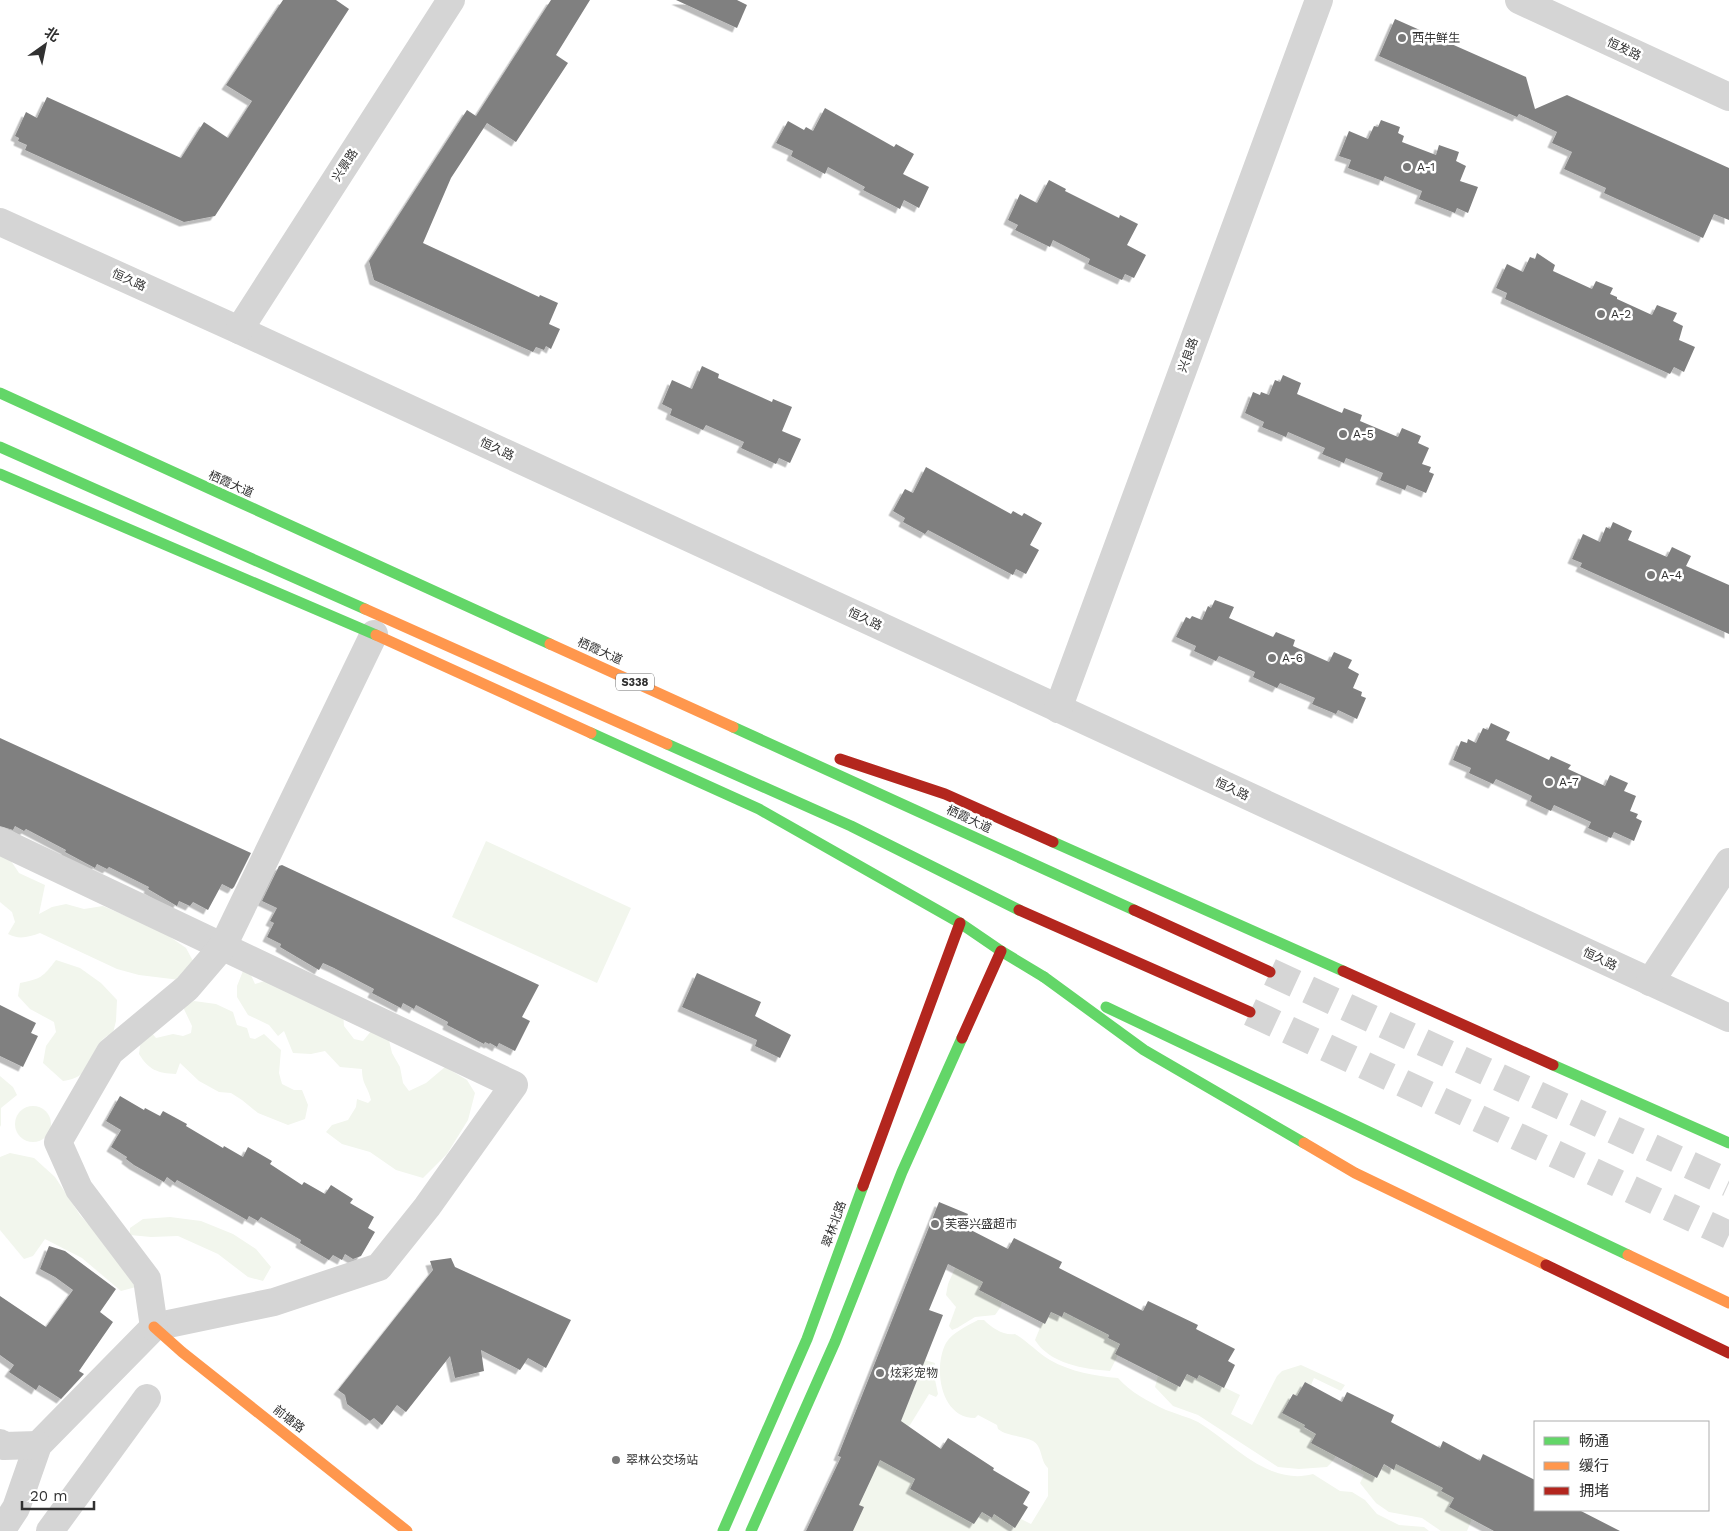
<svg xmlns="http://www.w3.org/2000/svg" width="1729" height="1531" viewBox="0 0 1729 1531" font-family="'Work Sans','Noto Sans SC',sans-serif">
	<style>
		.green { fill: #f2f6ed }
		.building { fill: #808080; filter: url(#shadow) }
		.lines { fill: none; stroke-linecap: round; stroke-linejoin: round }
		.primary-tunnel { stroke: #d6d6d6; stroke-width: 28; stroke-dasharray: 28 14; stroke-linecap: butt }
		.street { stroke: #d5d5d5; stroke-width: 28 }
		.fast { stroke: #63d668; stroke-width: 11 }
		.slow { stroke: #ff974d; stroke-width: 11 }
		.jam { stroke: #b3261e; stroke-width: 11 }
		.poi-dot { fill: #797979; stroke: #fff; stroke-width: 2 }
		.labels { text-anchor: middle; stroke-width: 5; stroke-linejoin: round; paint-order: stroke }
		.shield { fill: #fff; stroke: #6f6f6f; stroke-width: 1 }
		.shield-label { font-size: 11px; font-weight: bold; fill: #313131 }
		.poi-label { font-size: 12px; fill: #313131; stroke: #fff; text-anchor: start }
		.street-label { font-size: 12px; fill: #313131; stroke: #fff }
	</style>
	<defs>
		<filter id="shadow"><feDropShadow dx="-4.5" dy="4.5" stdDeviation="0" flood-color="#0004"/></filter>
	</defs>
	<rect width="100%" height="100%" fill="#fff"/>
	<g class="green">
		<path d="M486 841 631 908 597 983 452 917Z"/>
		<path d="M0 851 5 852 19 873 45 885 39 914 52 907 66 904 84 909 103 906 163 932 186 948 193 961 180 980 139 975 117 969 40 933C29 937 19 940 8 934L15 922 12 912 0 902Z"/>
		<path d="M56 960 80 968 101 983 117 1000 116 1021 113 1033C84 1045 101 1076 63 1081L43 1063 46 1046 56 1032 54 1022 30 1009 18 996 20 983C41 979 43 977 56 960Z"/>
		<path d="M243 971 250 973 255 984 268 980 343 1012 344 1026 354 1039 363 1041 372 1030 388 1036 392 1053 400 1067 403 1083 409 1091 426 1083 445 1067 467 1080 475 1093 468 1120 447 1154 423 1178 396 1170 370 1152 342 1144 326 1132 332 1125 348 1120 356 1107 357 1099 368 1103 371 1100C368 1086 362 1085 362 1069L340 1067 325 1051 311 1054 293 1053 284 1031 278 1036 269 1025 248 1015 237 997V986Z"/>
		<path d="M194 1001 216 1004 233 1012 237 1025 247 1028 250 1038 255 1039 264 1034 281 1050 279 1073 282 1084 294 1090H302L308 1105 305 1119 288 1125 258 1113 242 1100 231 1093 219 1092 199 1081 180 1063 176 1074C157 1073 149 1070 139 1054L141 1039 151 1032 156 1038 173 1034 183 1036 191 1033 192 1026 183 1007Z"/>
		<path d="M0 1076 13 1087 17 1095 1 1108V1125L0 1127Z"/>
		<circle cx="33" cy="1124" r="18"/>
		<path d="M10 1153 34 1158 55 1177 80 1215 138 1279 136 1287 121 1291 82 1258 45 1239 33 1256 24 1259 0 1230V1157Z"/>
		<path d="M170 1217 201 1221 233 1234 256 1249 271 1267 263 1281 248 1277 218 1254 178 1236 151 1237 130 1235V1228L143 1219Z"/>
		<path d="M956 1266 983 1282 979 1290 1002 1302 1000 1308 995 1315 975 1317 957 1328 952 1330 949 1326 956 1307 946 1295 948 1284Z"/>
		<path d="M1051 1312 1062 1317 1064 1312 1109 1335 1108 1338 1120 1344 1115 1354 1118 1355 1110 1371C1084 1369 1050 1364 1035 1340L1042 1323 1045 1324Z"/>
		<path d="M978 1320H984C992 1328 1004 1336 1015 1334 1028 1342 1038 1353 1050 1360 1071 1372 1095 1376 1118 1378 1130 1392 1149 1402 1166 1410 1176 1414 1188 1417 1198 1422 1223 1437 1244 1460 1272 1471 1286 1476 1298 1478 1313 1474L1340 1491 1352 1492 1365 1500 1377 1514 1399 1525 1424 1527 1429 1531H853L859 1505 879 1455 906 1469 904 1473 915 1479 910 1489 974 1524 982 1512 991 1518 994 1514 1015 1527 1021 1519 1031 1524 1048 1496V1468C1040 1461 1043 1447 1033 1441 1022 1435 1008 1437 998 1429L997 1425 978 1415 975 1418C940 1418 933 1367 946 1343 953 1332 967 1326 978 1320Z"/>
		<path d="M925 1360 935 1363 934 1375 938 1394 936 1397 929 1394 910 1425 906 1427 894 1438Z"/>
		<path d="M1301 1365 1345 1385 1341 1391 1314 1378 1311 1385 1305 1382 1297 1396 1292 1394 1283 1413 1305 1425 1304 1428 1316 1434 1336 1456 1331 1463 1327 1467 1299 1469 1278 1467 1198 1415 1173 1406 1155 1387 1158 1376 1180 1387 1187 1374 1197 1379 1199 1375 1240 1395 1231 1414 1252 1425 1277 1376 1282 1371Z"/>
		<path d="M1396 1464 1443 1488 1442 1491 1454 1498 1449 1507 1472 1519 1467 1531H1441L1422 1518 1389 1512 1376 1503 1360 1483 1364 1475 1351 1469 1353 1465 1377 1478 1384 1465 1393 1470Z"/>
	</g>
	<g class="building">
		<path d="M283 0H336L349 9 215 216 184 222 25 150 27 145 18 141 19 138 15 136 26 112 37 118 47 97 181 158 204 122 228 138 252 101 226 85Z"/>
		<path d="M551 0H590L556 55 568 63 516 142 487 123 451 178 423 243 539 297 540 295 558 303 549 324 560 329 551 349 546 346 544 350 536 347 533 352 374 280 369 261 467 110 476 116Z"/>
		<path d="M676 0H737L747 5 737 28Z"/>
		<path d="M1395 19 1526 77 1535 109 1567 95 1729 168V220L1714 214 1703 238 1604 193 1606 188 1564 169 1572 152 1552 143 1557 132 1519 114 1517 117 1379 56Z"/>
		<path d="M825 108 894 147 896 144 914 154 903 174 929 187 919 208 904 200 900 209 863 190 865 187 828 167 825 174 791 156 793 151 776 143 788 121 804 130 806 127 813 131Z"/>
		<path d="M1381 120 1400 127 1398 133 1404 136 1402 142 1436 155 1439 145 1459 152 1456 161 1466 166 1460 181 1478 187 1468 213 1457 208 1455 213 1419 199 1422 191 1385 176 1383 181 1348 168 1351 160 1339 156 1349 131 1368 139 1374 126 1378 127Z"/>
		<path d="M1049 180 1066 189 1065 191 1119 218 1120 215 1138 224 1127 245 1146 255 1134 278 1125 274 1122 280 1088 264 1090 259 1053 240 1050 247 1015 230 1018 225 1008 220 1020 194 1037 203Z"/>
		<path d="M1537 253 1555 265 1553 271 1592 289 1596 281 1613 288 1610 294 1617 297V299L1652 315 1657 305 1677 313 1673 321 1683 326 1679 340 1695 347 1684 372 1674 367 1670 374 1505 299 1507 293 1496 288 1507 264 1523 272 1530 257 1535 259Z"/>
		<path d="M702 366 719 374 718 378 772 402 773 399 792 407 782 431 801 439 790 463 779 458 776 464 741 448 744 442 706 425 703 430 670 415 672 409 662 404 672 380 692 389Z"/>
		<path d="M1283 375 1301 383 1297 394 1342 413 1344 408 1362 415 1360 421 1398 437 1402 428 1421 436 1418 443 1429 448 1422 464 1431 467 1429 472 1434 474 1426 493 1407 485 1405 490 1380 480 1383 473 1346 458 1344 463 1322 454 1325 448 1288 432 1286 437 1262 427 1264 422 1245 413 1253 392 1260 395 1261 392 1269 395 1275 380 1280 382Z"/>
		<path d="M926 467 1011 514 1013 511 1022 516 1024 513 1042 523 1030 545 1039 550 1026 574 1016 569 1013 575 928 530 925 534 903 522 905 518 893 511 905 489 913 493Z"/>
		<path d="M1613 522 1632 531 1628 540 1667 557 1672 547 1691 556 1686 566 1729 585V634L1580 567 1582 563 1572 559 1583 534 1600 542 1606 527 1610 529Z"/>
		<path d="M1215 600 1234 607 1229 618 1273 637 1276 632 1295 640 1293 646 1329 662 1334 652 1352 660 1348 668 1359 674 1353 688 1362 692 1361 696 1366 698 1357 719 1338 710 1336 714 1312 704 1315 698 1280 683 1277 688 1253 677 1255 672 1219 656 1216 661 1194 651 1196 646 1176 637 1186 617 1190 619 1192 616 1202 620 1208 606 1211 608Z"/>
		<path d="M1491 723 1510 732 1506 740 1549 760 1551 756 1571 765 1568 769 1605 786 1610 775 1628 783 1624 791 1636 796 1630 811 1638 814 1636 818 1642 821 1634 841 1614 832 1611 838 1588 828 1591 822 1554 805 1551 811 1530 801 1532 796 1496 779 1493 784 1469 773 1471 768 1453 760 1461 741 1467 743 1468 739 1476 743 1483 728 1488 730Z"/>
		<path d="M0 738 251 853 234 887 232 889 222 884 208 910 193 902 190 906 179 901 177 906 148 889 149 887 109 867 107 869 97 864 95 868 65 852 66 850 26 829 24 831 15 826 13 830 0 826Z"/>
		<path d="M282 865 539 985 522 1017 530 1021 515 1051 499 1043 497 1047 490 1043 489 1044 485 1042 484 1044 447 1025 448 1022 416 1005 414 1009 403 1003 401 1008 372 993 374 989 334 968 323 963 319 970 280 947 281 944 267 937 274 923 270 921 277 908 262 901 279 866Z"/>
		<path d="M697 973 761 1002 755 1016 791 1035 780 1058 755 1046 757 1040 682 1007Z"/>
		<path d="M0 1005 36 1023 31 1033 38 1036 23 1067 0 1056Z"/>
		<path d="M120 1096 144 1110 145 1108 160 1116 163 1111 187 1124 186 1126 223 1148 224 1146 243 1157 248 1147 272 1161 270 1164 302 1185 304 1182 325 1194 331 1185 353 1199 350 1203 374 1217 368 1228 375 1232 361 1256 353 1259 345 1254 342 1260 333 1255 329 1260 300 1243 301 1240 261 1217 258 1221 249 1216 247 1220 177 1180 175 1183 167 1177 164 1182 134 1165 126 1159 127 1157 111 1147 121 1130 106 1121Z"/>
		<path d="M939 1202 968 1214 963 1226 1008 1249 1014 1238 1062 1262 1059 1268 1143 1311 1148 1301 1198 1325 1196 1329 1235 1349 1228 1361 1235 1365 1224 1388 1199 1375 1197 1379 1187 1374 1180 1387 1115 1354 1120 1344 1108 1338 1109 1335 1064 1312 1062 1317 1051 1312 1045 1324 979 1290 983 1282 948 1264 929 1310 943 1315 901 1421 941 1449 948 1438 994 1468 993 1470 1030 1492 1023 1504 1028 1507 1015 1528 994 1514 992 1518 982 1512 974 1524 910 1489 915 1479 880 1460 859 1505 864 1507 853 1531H806L841 1457 838 1456Z"/>
		<path d="M49 1246 65 1251 116 1289 100 1312 113 1322 79 1371 84 1374 61 1399 39 1385 36 1390 9 1372 14 1365 0 1355V1296L46 1327 73 1290 55 1277 40 1269Z"/>
		<path d="M451 1258 455 1267 571 1320 546 1368 528 1358 520 1370 481 1350 484 1371 455 1378 450 1356 406 1412 397 1405 382 1425 374 1418 370 1421 347 1404 345 1395 338 1390 433 1270 430 1261Z"/>
		<path d="M1305 1382 1342 1402 1347 1392 1394 1415 1391 1422 1440 1448 1443 1441 1480 1461 1483 1454 1535 1480V1510H1579L1620 1531H1494L1449 1507 1454 1498 1441 1491 1443 1488 1396 1464 1394 1470 1384 1464 1377 1478 1311 1443 1316 1434 1304 1427 1305 1425 1282 1413 1293 1394 1297 1396Z"/>
	</g>
	<g class="lines">
		<g class="primary-tunnel">
			<path d="M1270 972 1729 1183"/>
			<path d="M1250 1012 1729 1235"/>
		</g>
		<g class="street">
			<path d="M1519 0 1729 97"/>
			<path d="M0 222 239 330 1729 1018"/>
			<path d="M239 330 451 0"/>
			<path d="M1058 709 1319 0"/>
			<path d="M0 841 514 1085 427 1207 379 1267 274 1302 154 1327 38 1445 16 1508 1 1531"/>
			<path d="M1650 982 1729 862"/>
			<path d="M154 1327 147 1279 79 1189 58 1142 110 1052 187 988 223 946 374 634"/>
			<path d="M0 1443 4 1446 38 1445"/>
			<path d="M50 1531 147 1398"/>
		</g>
		<g class="fast">
			<path d="M0 393 550 644"/>
			<path d="M0 447 365 609"/>
			<path d="M0 474 376 635"/>
			<path d="M733 727 1134 910"/>
			<path d="M591 733 759 809 960 923 1001 951 1044 977"/>
			<path d="M667 744 851 826 1019 910"/>
			<path d="M1053 842 1343 971"/>
			<path d="M1044 977 1144 1050 1304 1143"/>
			<path d="M1106 1007 1628 1255"/>
			<path d="M1553 1065 1729 1143"/>
			<path d="M723 1531 807 1339 863 1186"/>
			<path d="M751 1531 835 1342 902 1172 962 1038"/>
		</g>
		<g class="slow">
			<path d="M365 609 667 744"/>
			<path d="M376 635 591 733"/>
			<path d="M550 644 733 727"/>
			<path d="M1304 1143 1355 1173 1546 1265"/>
			<path d="M1628 1255 1729 1303"/>
			<path d="M154 1327 182 1352 407 1531"/>
		</g>
		<g class="jam">
			<path d="M840 759 945 794 1053 842"/>
			<path d="M1019 910 1250 1012"/>
			<path d="M1134 910 1270 972"/>
			<path d="M1343 971 1553 1065"/>
			<path d="M962 1038 1001 951"/>
			<path d="M863 1186 960 923"/>
			<path d="M1546 1265 1729 1353"/>
		</g>
	</g>
	<g class="poi-dot">
		<circle cx="1402" cy="38" r="5"/>
		<circle cx="1407" cy="167" r="5"/>
		<circle cx="1601" cy="314" r="5"/>
		<circle cx="1343" cy="434" r="5"/>
		<circle cx="1651" cy="575" r="5"/>
		<circle cx="1272" cy="658" r="5"/>
		<circle cx="1549" cy="782" r="5"/>
		<circle cx="935" cy="1224" r="5"/>
		<circle cx="880" cy="1373" r="5"/>
		<circle cx="616" cy="1460" r="5"/>
	</g>
	<g class="labels">
		<rect class="shield" x="616" y="673.5" width="38" height="17" rx="4"/>
		<g class="shield-label">
			<text x="635" y="686">S338</text>
		</g>
		<g class="poi-label">
			<text x="1412" y="42">西牛鲜生</text>
			<text x="1417" y="171">A-1</text>
			<text x="1611" y="318">A-2</text>
			<text x="1353" y="438">A-5</text>
			<text x="1661" y="579">A-4</text>
			<text x="1282" y="662">A-6</text>
			<text x="1559" y="786">A-7</text>
			<text x="945" y="1228">芙蓉兴盛超市</text>
			<text x="890" y="1377">炫彩宠物</text>
			<text x="626" y="1464">翠林公交场站</text>
		</g>
		<g class="street-label">
			<text transform="translate(1624 49) rotate(25)" y="4">恒发路</text>
			<text transform="translate(345 165) rotate(-57)" y="4">兴景路</text>
			<text transform="translate(129 280) rotate(24)" y="4">恒久路</text>
			<text transform="translate(1188 355) rotate(-70)" y="4">兴良路</text>
			<text transform="translate(497 449) rotate(25)" y="4">恒久路</text>
			<text transform="translate(231 484) rotate(24)" y="4">栖霞大道</text>
			<text transform="translate(865 619) rotate(25)" y="4">恒久路</text>
			<text transform="translate(600 651) rotate(24)" y="4">栖霞大道</text>
			<text transform="translate(1232 789) rotate(25)" y="4">恒久路</text>
			<text transform="translate(969 819) rotate(25)" y="4">栖霞大道</text>
			<text transform="translate(1600 959) rotate(25)" y="4">恒久路</text>
			<text transform="translate(834 1224) rotate(-70)" y="4">翠林北路</text>
			<text transform="translate(289 1419) rotate(38)" y="4">前塘路</text>
		</g>
	</g>
	<rect x="1534" y="1421" width="175" height="90" fill="#ffffff" stroke="#adadad"/>
	<rect x="1544" y="1437" width="25" height="8" fill="#63d668" stroke="#adadad"/>
	<text x="1579" y="1446" font-size="15" fill="#313131">畅通</text>
	<rect x="1544" y="1462" width="25" height="8" fill="#ff974d" stroke="#adadad"/>
	<text x="1579" y="1471" font-size="15" fill="#313131">缓行</text>
	<rect x="1544" y="1487" width="25" height="8" fill="#b3261e" stroke="#adadad"/>
	<text x="1579" y="1496" font-size="15" fill="#313131">拥堵</text>
	<g transform="translate(45 45) rotate(33)" stroke="#ffffff" stroke-width="4" paint-order="stroke">
	<path d="M0-4L9 19L0 12L-9 19Z" fill="#313131"/>
	<text y="-8" font-size="14" font-weight="bold" text-anchor="middle" fill="#313131">北</text>
	</g>
	<path d="M22 1501v8h72v-8" fill="none" stroke="#313131" stroke-width="2.5"/>
	<text x="30" y="1501" font-size="15" fill="#313131" stroke="#ffffff" stroke-width="4" paint-order="stroke">20 m</text>
</svg>
